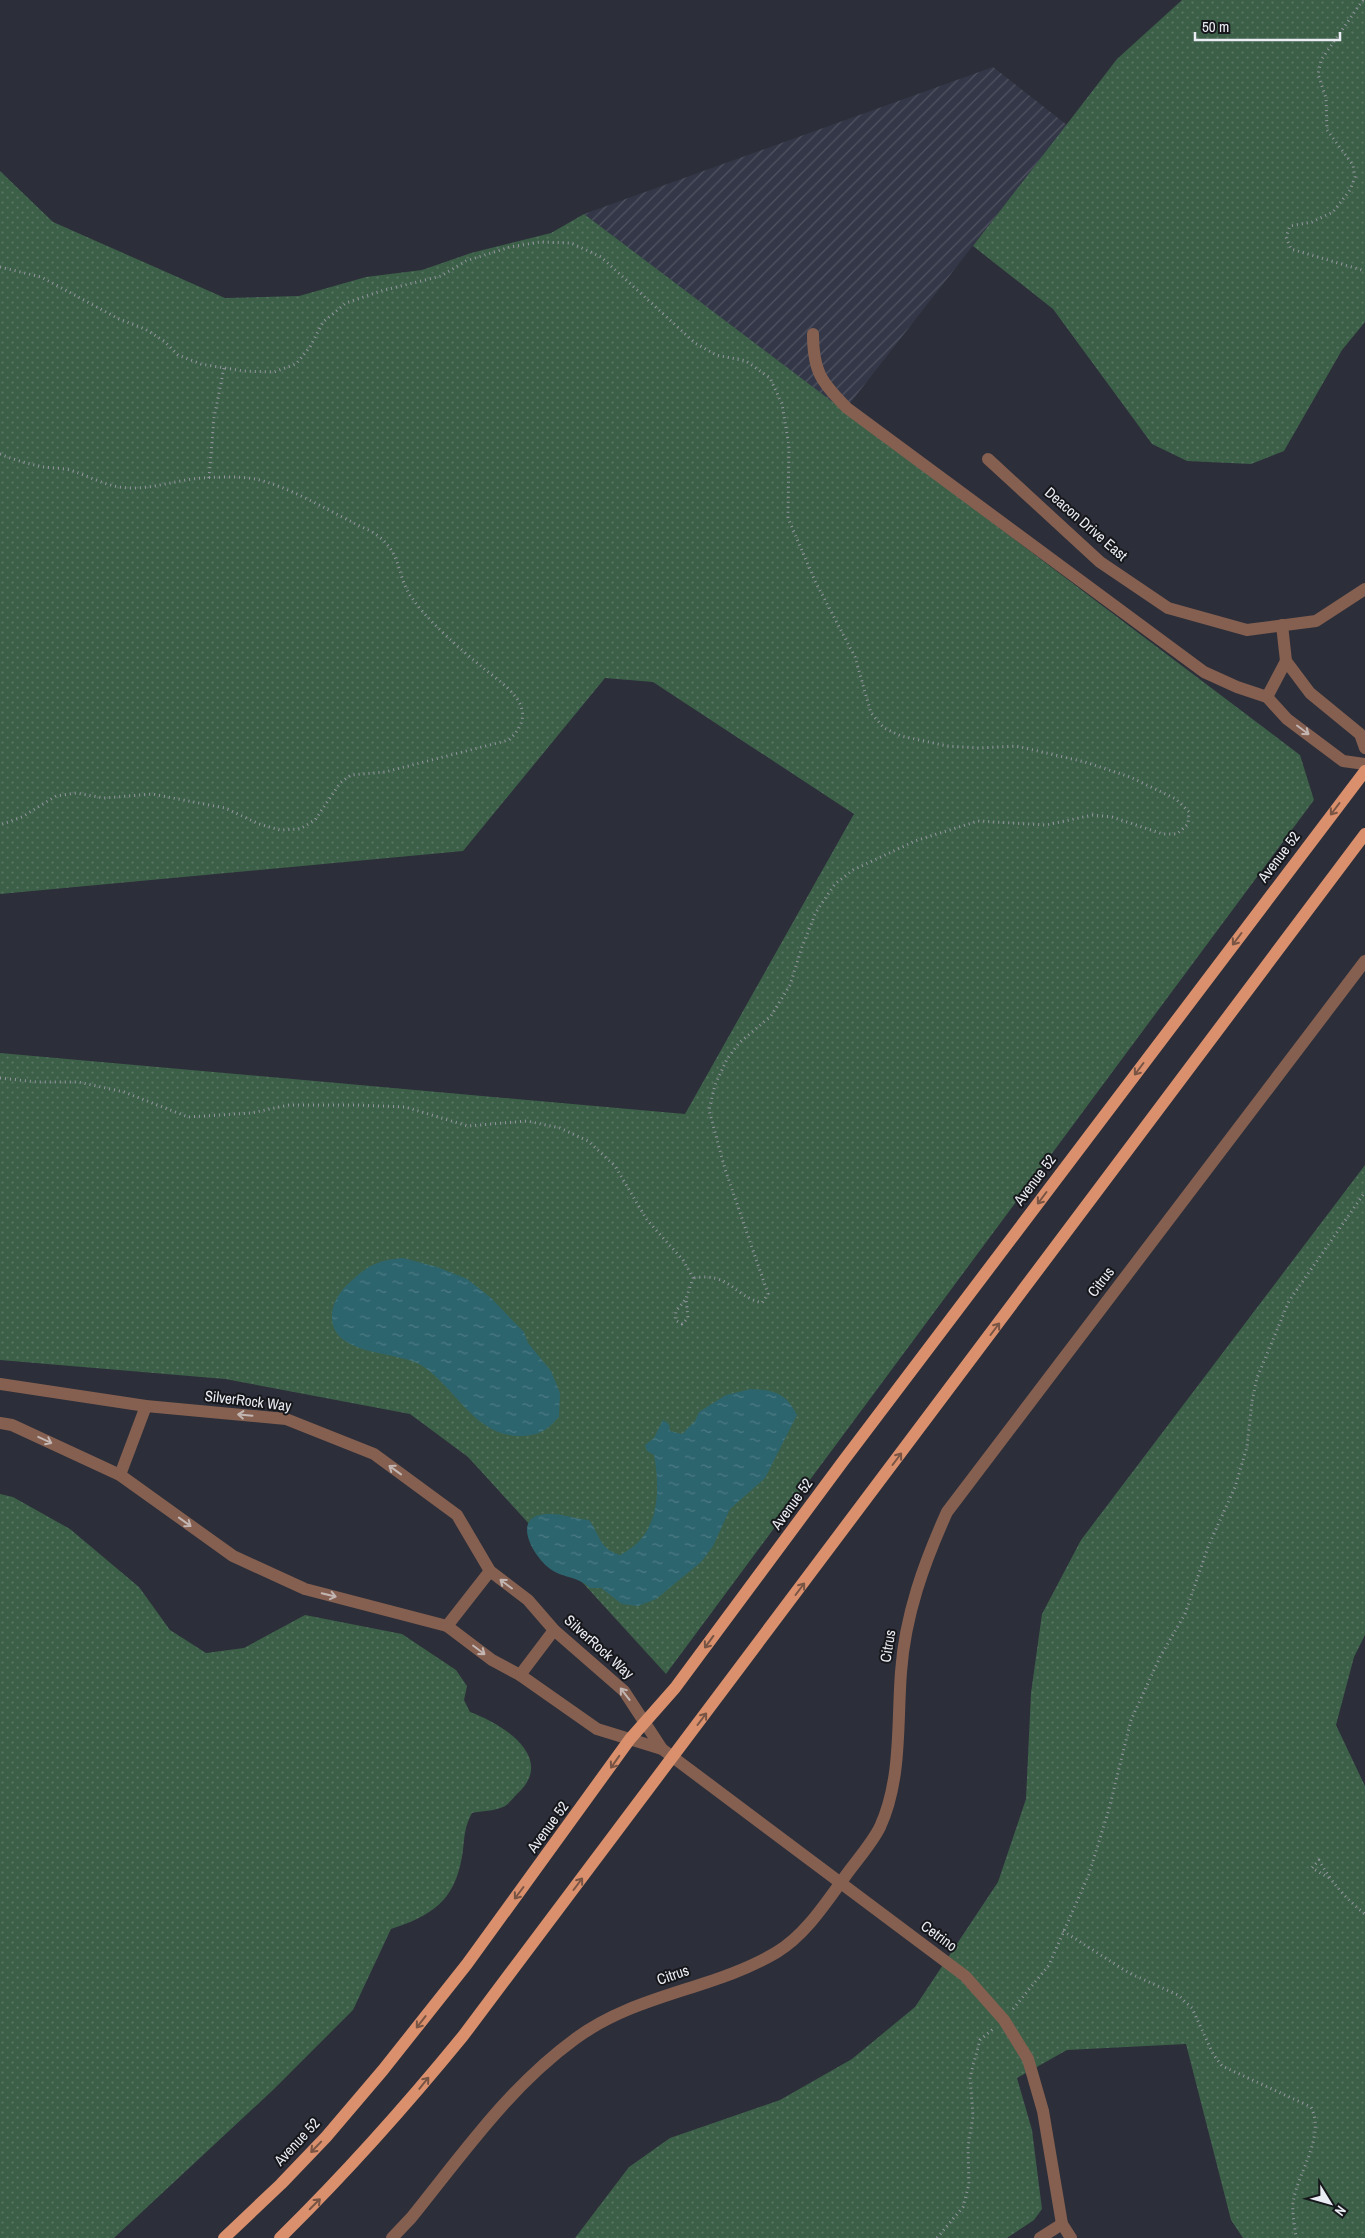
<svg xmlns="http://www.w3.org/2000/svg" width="1365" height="2238" viewBox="0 0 1365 2238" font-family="'Archivo Narrow',sans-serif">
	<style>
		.industrial { fill: url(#industrial-furrows) }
		.grass { fill: url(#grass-dots) }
		.water { fill: url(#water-ripples) }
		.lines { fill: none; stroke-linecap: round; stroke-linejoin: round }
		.path { stroke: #9597a0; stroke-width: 3; stroke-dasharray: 1 4; stroke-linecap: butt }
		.minor { stroke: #856050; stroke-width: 12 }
		.major { stroke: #da906d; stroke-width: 12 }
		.oneway { stroke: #c2b5b2 }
		.oneway2 { stroke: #785444 }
		.labels { text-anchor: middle; stroke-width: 4; stroke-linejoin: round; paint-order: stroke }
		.street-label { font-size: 15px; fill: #ebedf4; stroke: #15171b }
	</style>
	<defs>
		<pattern id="industrial-furrows" width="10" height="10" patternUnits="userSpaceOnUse" patternTransform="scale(1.25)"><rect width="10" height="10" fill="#333747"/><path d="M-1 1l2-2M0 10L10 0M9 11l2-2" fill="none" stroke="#515462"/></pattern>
		<pattern id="grass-dots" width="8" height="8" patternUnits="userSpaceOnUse" patternTransform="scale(1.25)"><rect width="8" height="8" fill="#3c5f48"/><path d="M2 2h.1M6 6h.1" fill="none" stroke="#587663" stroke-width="1.8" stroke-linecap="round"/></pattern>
		<pattern id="water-ripples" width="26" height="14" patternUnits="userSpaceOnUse" patternTransform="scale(1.25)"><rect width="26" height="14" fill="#2d656f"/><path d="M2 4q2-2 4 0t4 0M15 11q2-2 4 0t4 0" fill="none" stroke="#4c7b84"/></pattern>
	</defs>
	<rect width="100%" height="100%" fill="#2c2e39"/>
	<path class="industrial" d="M993 67 1067 125 844 411 584 214Z"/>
	<g class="grass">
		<path d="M1182 0H1365V322L1342 350 1284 451 1251 464 1187 461 1152 444 1053 309 973 246 1117 59Z"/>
		<path d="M0 171 53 222 225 298 299 296 366 277 422 270 471 253 551 233 584 214 1300 755 1314 800 666 1674 468 1457 410 1414 225 1379 0 1360V1053L685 1114 854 814 653 682 605 678 463 851 0 894Z"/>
		<path d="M1365 1165V1635L1354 1657 1336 1725 1365 1786V2238H1243L1231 2220 1186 2044 1067 2050 1017 2078 1032 2130 1042 2209 1034 2220 1007 2238H575L629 2167 670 2138 780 2100 852 2059 915 2007 998 1882 1026 1799 1031 1693 1042 1614 1081 1540Z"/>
		<path d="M0 1494 13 1497 70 1529 139 1587 170 1630 206 1653 244 1648 305 1615 402 1634 456 1670 467 1686 464 1700 470 1712C503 1724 557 1758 517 1794 513 1798 508 1805 503 1807 495 1811 481 1811 472 1813 463 1830 465 1839 462 1857 454 1902 431 1916 391 1929L353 2010 273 2090 114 2238H0Z"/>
	</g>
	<g class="water">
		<path d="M403 1258 437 1267 467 1279 491 1298 513 1321 524 1332 528 1343 551 1371 560 1393 559 1417C547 1430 539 1436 520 1436 474 1436 456 1387 421 1365 398 1351 334 1356 332 1319 331 1306 338 1294 347 1285 366 1267 376 1260 403 1258Z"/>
		<path d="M751 1389C774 1390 786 1393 797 1415L765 1478 730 1509 713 1546 701 1562 656 1599 638 1606 622 1604 601 1588H590C578 1576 561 1578 549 1568 530 1553 510 1512 551 1514 563 1514 576 1519 589 1520 601 1536 598 1548 620 1555 659 1536 661 1494 654 1455L647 1451 645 1445 654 1438 663 1420 669 1424 670 1431 682 1434 695 1421 699 1412 726 1395Z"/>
	</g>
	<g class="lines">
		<g class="path">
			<path d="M1363 0 1321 60 1318 74 1326 98 1327 130 1353 165 1355 177 1350 190 1333 212 1312 222 1290 226 1286 237 1291 249 1365 271"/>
			<path d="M0 267 41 277 119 319 145 329 164 341 178 355 201 364 243 371 274 372 296 364 310 347 323 322 346 303 381 291 441 276 466 261 510 247 540 242 571 243 601 257 695 343 716 355 746 361 770 378 782 404 789 446 788 518 815 581 855 657 871 713 884 728 901 736 947 746 979 748 1016 746 1085 762 1130 777 1176 799 1189 812 1188 824 1177 834H1163L1112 817 1093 815 1046 825 978 821 915 841 853 870 835 884 816 912 802 947 790 985 771 1016 739 1043 727 1059 715 1085 709 1110 725 1169 768 1294 762 1303C732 1295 730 1272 693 1278"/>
			<path d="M0 454C14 460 29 464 44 467 52 468 61 468 70 470 89 476 107 487 128 488 153 489 176 480 202 478 219 477 238 476 255 479 285 485 324 508 352 522 360 527 371 530 378 536 403 555 396 576 412 598 429 622 459 648 482 667 505 686 543 708 509 740L385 772 351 775 340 783 315 820 300 829 280 830 259 824 225 808 152 794 104 798 76 793 56 796 22 817 0 825"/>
			<path d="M209 478 214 418 224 368"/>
			<path d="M0 1078 37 1082H78L124 1092 188 1117 251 1113 289 1105H357L405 1107 468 1126 527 1121 560 1128 588 1141 615 1166 647 1220 683 1260 693 1278 686 1299 688 1318 682 1324 675 1320 676 1311 686 1299"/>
			<path d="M1329 1878 1312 1868 1319 1860C1331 1882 1345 1898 1365 1914"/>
			<path d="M1063 1931 1129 1973 1178 1995 1192 2008 1213 2054 1222 2066 1311 2107C1326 2137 1297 2173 1293 2203 1292 2214 1295 2227 1296 2238"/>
			<path d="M1013 2009 1049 1965 1089 1874 1109 1809 1131 1720 1160 1657 1185 1614 1208 1547 1235 1487 1247 1447 1252 1401 1257 1378 1289 1301 1365 1192"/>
			<path d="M937 2238 963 2207 969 2184 968 2147 973 2116 970 2077 980 2040 993 2029"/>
		</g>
		<g class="minor">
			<path d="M813 334C813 371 821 382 847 408L1204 672 1237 687 1267 697 1287 719 1343 761 1365 764"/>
			<path d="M988 459 1100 562 1168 608 1247 630 1316 621 1365 589"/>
			<path d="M1282 625 1286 661 1310 693 1360 734 1365 748"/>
			<path d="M1267 697 1286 661"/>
			<path d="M0 1384 146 1406 286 1419 374 1454 457 1515 490 1571 528 1600 554 1630 624 1691 662 1749"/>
			<path d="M0 1423 12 1425 120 1475 233 1556 305 1589 447 1626 492 1660 520 1675 597 1729 662 1749 965 1976 1004 2020 1028 2059 1043 2111 1062 2224 1071 2238"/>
			<path d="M120 1475 146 1406"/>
			<path d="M447 1626 490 1571"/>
			<path d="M520 1675 554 1630"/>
			<path d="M392 2238 411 2218C462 2155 509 2087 575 2039 637 1993 714 1990 777 1952 805 1935 825 1904 844 1878 855 1862 871 1845 880 1827 902 1779 897 1723 901 1672 905 1615 924 1563 947 1512L1365 961"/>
			<path d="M1040 2238 1062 2224"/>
		</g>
		<g class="major">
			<path d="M224 2238 281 2184 326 2137 383 2070 467 1964 630 1739 675 1688 844 1460 1365 771"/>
			<path d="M280 2238C345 2174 405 2107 463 2036L1365 834"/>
		</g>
	</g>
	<defs><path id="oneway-shaft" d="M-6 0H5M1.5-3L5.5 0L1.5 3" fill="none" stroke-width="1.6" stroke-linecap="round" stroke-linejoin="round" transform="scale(1.25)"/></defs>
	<g class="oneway">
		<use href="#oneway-shaft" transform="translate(1303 730) rotate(37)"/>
		<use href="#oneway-shaft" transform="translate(245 1415) rotate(-175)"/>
		<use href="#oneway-shaft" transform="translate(45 1440) rotate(25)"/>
		<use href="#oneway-shaft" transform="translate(395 1470) rotate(-144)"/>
		<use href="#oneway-shaft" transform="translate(185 1522) rotate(36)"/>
		<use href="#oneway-shaft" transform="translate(506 1584) rotate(-143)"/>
		<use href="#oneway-shaft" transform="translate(329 1595) rotate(14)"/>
		<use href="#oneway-shaft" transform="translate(479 1650) rotate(37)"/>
		<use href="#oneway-shaft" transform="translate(625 1694) rotate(-128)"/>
	</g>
	<g class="oneway2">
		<use href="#oneway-shaft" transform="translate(1335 809) rotate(127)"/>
		<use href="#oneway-shaft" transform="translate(1237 939) rotate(127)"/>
		<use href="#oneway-shaft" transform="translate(1139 1069) rotate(127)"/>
		<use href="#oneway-shaft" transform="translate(1042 1198) rotate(127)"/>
		<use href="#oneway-shaft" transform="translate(995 1329) rotate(-53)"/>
		<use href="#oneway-shaft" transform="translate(897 1459) rotate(-53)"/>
		<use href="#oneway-shaft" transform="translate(800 1589) rotate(-53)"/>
		<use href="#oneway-shaft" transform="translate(709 1642) rotate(126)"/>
		<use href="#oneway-shaft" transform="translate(702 1719) rotate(-53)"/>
		<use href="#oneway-shaft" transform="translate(615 1762) rotate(125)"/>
		<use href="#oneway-shaft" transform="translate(578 1884) rotate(-53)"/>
		<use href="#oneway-shaft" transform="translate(519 1893) rotate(127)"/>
		<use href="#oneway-shaft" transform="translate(421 2022) rotate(128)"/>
		<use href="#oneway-shaft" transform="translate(424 2083) rotate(-51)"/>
		<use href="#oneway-shaft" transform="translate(316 2147) rotate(134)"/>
		<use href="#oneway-shaft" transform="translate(315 2204) rotate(-45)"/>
	</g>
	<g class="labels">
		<g class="street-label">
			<text transform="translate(1086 524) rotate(41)" y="5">Deacon Drive East</text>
			<text transform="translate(1279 857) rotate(-53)" y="5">Avenue 52</text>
			<text transform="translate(1035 1180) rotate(-53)" y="5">Avenue 52</text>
			<text transform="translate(1101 1282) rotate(-53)" y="5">Citrus</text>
			<text transform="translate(248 1401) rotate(7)" y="5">SilverRock Way</text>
			<text transform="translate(792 1504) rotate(-54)" y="5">Avenue 52</text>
			<text transform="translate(888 1646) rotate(-81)" y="5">Citrus</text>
			<text transform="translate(599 1647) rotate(42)" y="5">SilverRock Way</text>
			<text transform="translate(548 1827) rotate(-54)" y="5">Avenue 52</text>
			<text transform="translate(939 1936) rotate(36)" y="5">Cetrino</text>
			<text transform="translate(673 1975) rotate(-19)" y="5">Citrus</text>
			<text transform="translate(297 2142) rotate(-47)" y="5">Avenue 52</text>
		</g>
	</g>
	<g transform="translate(1330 2203) rotate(127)" stroke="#15171b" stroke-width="4" paint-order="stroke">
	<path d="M0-4L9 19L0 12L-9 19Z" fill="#ebedf4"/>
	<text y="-8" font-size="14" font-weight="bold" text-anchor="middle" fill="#ebedf4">N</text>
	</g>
	<path d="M1195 32v8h145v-8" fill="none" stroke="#ebedf4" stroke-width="2.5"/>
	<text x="1202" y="32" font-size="15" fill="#ebedf4" stroke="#15171b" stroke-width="4" paint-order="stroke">50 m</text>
</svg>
